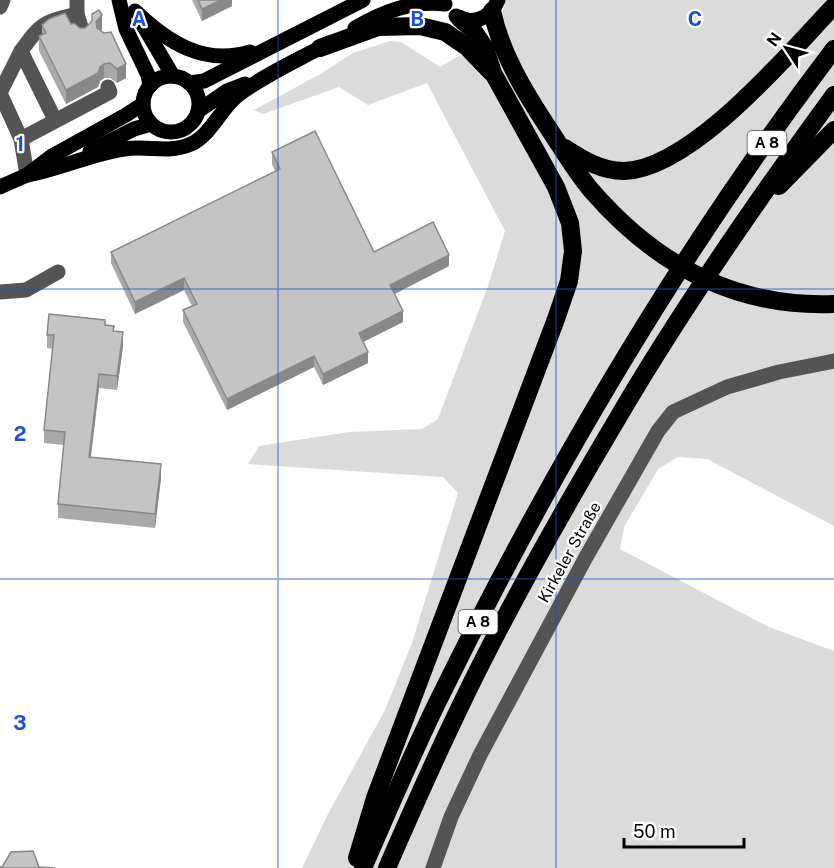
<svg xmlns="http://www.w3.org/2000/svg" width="834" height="868" viewBox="0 0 834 868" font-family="'Public Sans',sans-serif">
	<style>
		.green { fill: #dbdbdb }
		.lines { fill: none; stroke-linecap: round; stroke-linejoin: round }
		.minor { stroke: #545454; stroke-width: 15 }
		.major { stroke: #000; stroke-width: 15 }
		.highway { stroke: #000; stroke-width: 18 }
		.wall { fill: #a9a9a9 }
		.shaded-wall { fill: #898989 }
		.building { fill: #c4c4c4; stroke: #898989; stroke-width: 1.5 }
		.grid { fill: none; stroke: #1d4ed8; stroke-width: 1.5; stroke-opacity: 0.55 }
		.labels { text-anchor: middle; stroke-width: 4.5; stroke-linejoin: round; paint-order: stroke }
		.shield { fill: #fff; stroke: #4c4c4c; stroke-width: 1.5 }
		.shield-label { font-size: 15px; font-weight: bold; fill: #000 }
		.street-label { font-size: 16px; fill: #000; stroke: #fff }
		.grid-label { font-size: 20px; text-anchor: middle; font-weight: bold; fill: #1d4ed8; stroke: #fff; stroke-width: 4.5; stroke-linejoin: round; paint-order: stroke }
	</style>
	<rect width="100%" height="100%" fill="#fff"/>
	<path class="green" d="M506 0H834V526L707 459 678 457 658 469 624 527 620 549 769 627 834 651V868H302L328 814 385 710 412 643 458 493 443 477 248 464 259 446 349 432 422 429 438 419 488 286 505 231 427 83 368 105 339 87 263 114 254 110 322 73 353 53 390 41 401 42 440 67 501 31V18Z"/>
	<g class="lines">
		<g class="minor">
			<path d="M77 0V14L83 33"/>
			<path d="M0 7 3 0"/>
			<path d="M55 120 21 51C42 22 42 23 77 14"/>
			<path d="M21 139 0 93 21 51"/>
			<path d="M27 175 21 139 110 92 108 87"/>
			<path d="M0 292 26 290 58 272"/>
			<path d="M433 868 451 817 480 755 586 557 658 431 673 412 727 387 779 372 834 361"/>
		</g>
		<g class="major">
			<path d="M119 0 126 29 148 75 150 86"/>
			<path d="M135 11C167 42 204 66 250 52"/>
			<path d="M456 16C473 26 491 18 498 0"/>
			<path d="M143 25 173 76"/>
			<path d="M355 28C383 12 412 0 445 4"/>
			<circle cx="171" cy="104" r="28"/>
			<path d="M189 83 204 81 363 0"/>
			<path d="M198 111 227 91 245 84"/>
			<path d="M90 151 134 129 151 124"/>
			<path d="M27 175C60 169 91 154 124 149 147 145 169 154 191 144 211 135 221 108 238 95 266 74 298 60 329 43"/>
			<path d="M0 187 27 175 52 156 126 115 143 104"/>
		</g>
		<g class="highway">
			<path d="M492 11C501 53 524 91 547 126 561 147 575 171 591 190 655 264 734 308 834 304"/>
			<path d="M320 48 378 27 420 26 445 32 467 47 491 72"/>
			<path d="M565 148C583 160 602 171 624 171 692 169 789 53 834 6"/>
			<path d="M779 186 834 130"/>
			<path d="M357 858 375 798 556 319 569 281 573 251 570 223 556 187 493 73 485 48 473 30 460 19"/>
			<path d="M363 868C388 811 412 754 439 699 551 471 680 251 834 49"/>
			<path d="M387 868C410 815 433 763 458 711 506 610 562 512 619 416 684 305 758 199 834 95"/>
		</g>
	</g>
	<g class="wall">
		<path d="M192 0H232V6L202 21Z"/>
		<path d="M92 14 102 29 101 31 126 78 117 83 110 78H104L100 81 98 87 66 104 39 51V36L42 35V25L71 24 80 28H85L92 22Z"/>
		<path d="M272 152 374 252 449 266 395 294 403 322 363 342 368 363 323 385 314 367 227 410 183 322V310L192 306 184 290 135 314 111 263V252L275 171 272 164Z"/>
		<path d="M105 325 114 331 123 346 117 390 99 388 91 457 161 478 155 528 58 518V504L64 445 44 443V430L53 349 47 348V335Z"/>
	</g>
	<g class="shaded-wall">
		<path d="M221 0H232V6L202 21V9Z"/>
		<path d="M102 15V29L96 36V22Z"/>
		<path d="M104 64V78L100 81 98 87 66 104V90Z"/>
		<path d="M126 64V78L117 83V69Z"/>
		<path d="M449 255V266L390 296V285Z"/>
		<path d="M184 278V290L135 314V302Z"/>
		<path d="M403 311V322L359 344V333Z"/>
		<path d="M123 332V346L117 390V376Z"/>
		<path d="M368 352V363L323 385V374Z"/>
		<path d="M314 356V367L227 410V399Z"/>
		<path d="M99 374V388L89 470V457Z"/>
		<path d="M161 464V478L155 528V514Z"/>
	</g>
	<g class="building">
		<path d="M198 0H221L202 9Z"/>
		<path d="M99 10 102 15 96 22 97 28 104 33 111 32 126 64 117 69 110 63 104 64 100 67 98 73 66 90 39 36 46 33 42 25 49 19 65 13 71 24 74 23 80 28H85L92 21V14Z"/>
		<path d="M315 131 374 252 433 222 449 255 390 285 403 311 359 333 368 352 323 374 314 356 227 399 183 310 197 304 184 278 135 302 111 252 280 169 272 152Z"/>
		<path d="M49 314 105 320V325L114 326 113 331 123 332 117 376 99 374 89 457 161 464 155 514 58 504 65 432 44 430 54 335H47Z"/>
		<path d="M33 851 39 867 55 868H0V867H2L11 852Z"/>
	</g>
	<path class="grid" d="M278 0V868M556 0V868M0 289H834M0 579H834"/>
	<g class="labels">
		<g class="shield">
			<rect x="747.5" y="131" width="39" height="24" rx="4.5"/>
			<rect x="458.5" y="610" width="39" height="24" rx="4.5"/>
		</g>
		<g class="shield-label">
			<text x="767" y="148">A 8</text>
			<text x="478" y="627">A 8</text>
		</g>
		<g class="street-label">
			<text transform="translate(569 552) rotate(-61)" y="6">Kirkeler Straße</text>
		</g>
	</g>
	<g class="grid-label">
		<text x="139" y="26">A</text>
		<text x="417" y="26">B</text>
		<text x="695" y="26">C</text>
		<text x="20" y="151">1</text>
		<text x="20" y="441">2</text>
		<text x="20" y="730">3</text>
	</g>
	<g transform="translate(786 48) rotate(306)" stroke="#ffffff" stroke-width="4.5" paint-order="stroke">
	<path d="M0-4.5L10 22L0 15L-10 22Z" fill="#000000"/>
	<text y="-9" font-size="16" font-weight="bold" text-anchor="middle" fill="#000000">N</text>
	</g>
	<path d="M624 838v9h120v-9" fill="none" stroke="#000000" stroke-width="3"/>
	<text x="633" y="838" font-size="18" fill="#000000" stroke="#ffffff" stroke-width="4.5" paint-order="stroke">50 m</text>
</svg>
